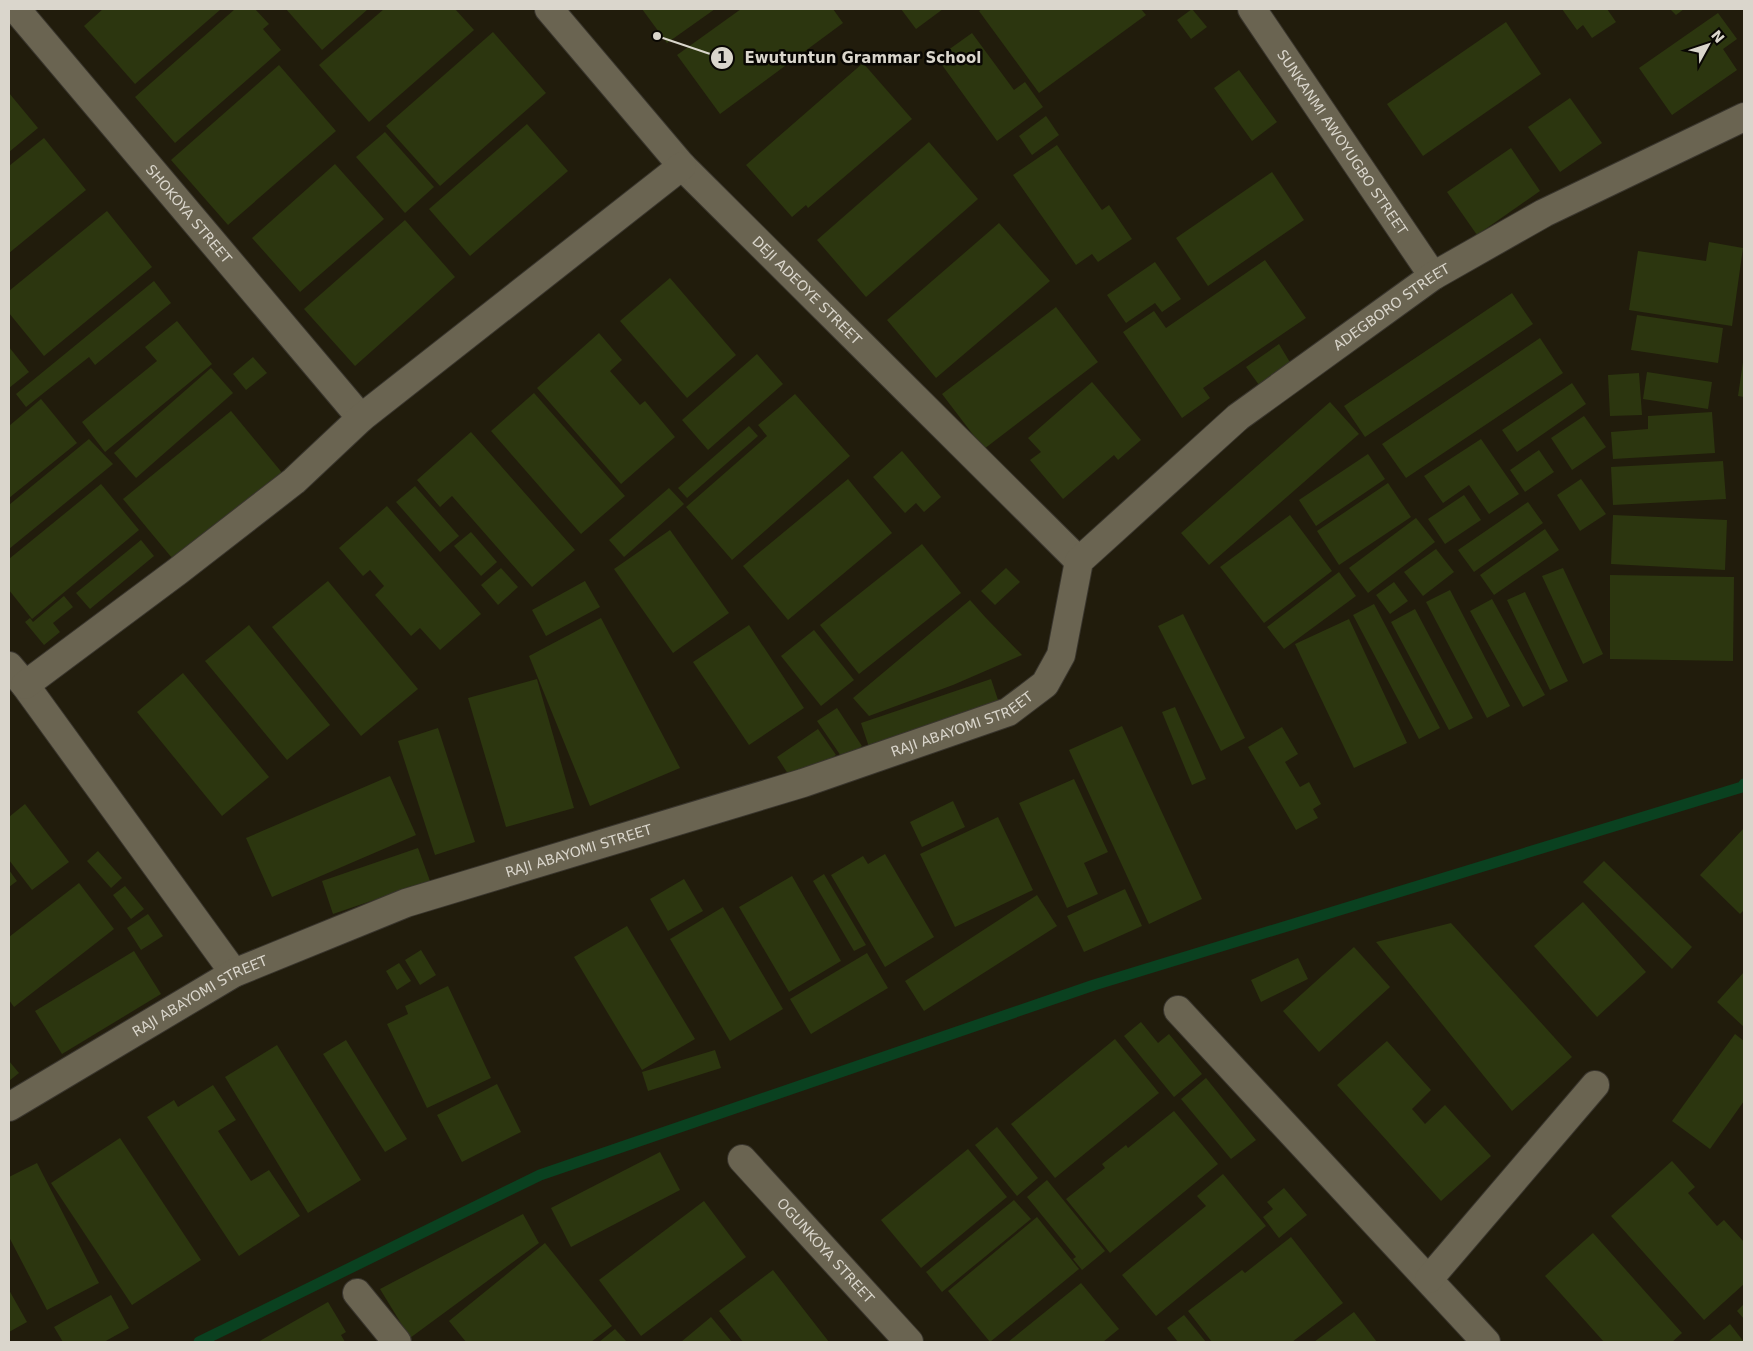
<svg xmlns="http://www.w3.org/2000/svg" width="1753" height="1351" viewBox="0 0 1753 1351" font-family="'DejaVu Sans',sans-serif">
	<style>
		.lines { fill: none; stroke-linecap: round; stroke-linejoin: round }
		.stream { stroke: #0a4120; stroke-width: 11 }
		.building { fill: #2c360f }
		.minor-casing { stroke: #39352d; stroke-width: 30 }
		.tertiary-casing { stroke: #39352d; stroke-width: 30 }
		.minor { stroke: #6a6451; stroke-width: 28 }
		.tertiary { stroke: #6a6451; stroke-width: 28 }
		.labels { text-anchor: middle; stroke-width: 5; stroke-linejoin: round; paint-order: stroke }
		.street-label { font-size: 14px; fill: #dad6cc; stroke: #090703 }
		.leader { fill: none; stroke: #dad6cc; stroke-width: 2 }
		.callout-dot { fill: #dad6cc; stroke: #090703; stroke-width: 2 }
		.mark-label { font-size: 15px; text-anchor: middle; font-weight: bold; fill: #111 }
		.callout-label { font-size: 15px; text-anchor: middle; font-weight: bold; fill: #dad6cc; stroke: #090703; stroke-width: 5; stroke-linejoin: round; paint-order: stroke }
	</style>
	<rect width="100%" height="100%" fill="#211c0c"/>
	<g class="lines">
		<path class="stream" d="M199 1342 540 1175 1094 985 1742 787 1744 784"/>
	</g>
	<g class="building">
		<path d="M103 9H221L135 84 84 26Z"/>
		<path d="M235 9H255L269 24 263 29 281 50 175 143 135 97Z"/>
		<path d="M286 9H368L322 50Z"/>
		<path d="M384 9H455L474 30 369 122 319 65Z"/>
		<path d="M642 9H715L667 43Z"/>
		<path d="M741 9H833L843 23 720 114 677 55Z"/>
		<path d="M901 9H943L916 29Z"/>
		<path d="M982 9H1141L1146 15 1039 93 979 11Z"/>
		<path d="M1192 9 1207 27 1191 39 1177 20Z"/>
		<path d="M1562 9H1607L1616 22 1592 38 1583 25 1577 30Z"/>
		<path d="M1670 9H1684L1676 15Z"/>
		<path d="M1718 13 1737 39 1723 49 1737 70 1672 115 1639 68Z"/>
		<path d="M1506 22 1541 74 1423 156 1387 104Z"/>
		<path d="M493 32 546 93 440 186 386 126Z"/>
		<path d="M972 33 1014 90 1025 82 1043 107 997 141 937 58Z"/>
		<path d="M863 63 912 119 808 208 806 205 792 217 746 165Z"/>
		<path d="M279 65 336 131 228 225 171 160Z"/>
		<path d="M1239 70 1277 122 1252 141 1214 88Z"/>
		<path d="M9 93 38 128 9 152Z"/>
		<path d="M1570 98 1602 143 1560 172 1528 127Z"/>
		<path d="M1046 116 1059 135 1032 155 1019 136Z"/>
		<path d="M527 124 568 171 470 256 429 209Z"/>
		<path d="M385 132 434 187 405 213 356 157Z"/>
		<path d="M44 138 86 190 9 253V166Z"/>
		<path d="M929 142 978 199 866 297 817 240Z"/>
		<path d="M1057 145 1102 210 1109 205 1132 239 1098 262 1092 254 1076 265 1013 175Z"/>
		<path d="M1511 148 1540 191 1477 235 1447 192Z"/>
		<path d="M335 164 384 219 300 292 252 238Z"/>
		<path d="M1272 172 1304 220 1208 286 1176 238Z"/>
		<path d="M107 211 152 267 44 356 9 313V291Z"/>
		<path d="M405 220 455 277 355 366 304 309Z"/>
		<path d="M999 223 1050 281 936 378 887 320Z"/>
		<path d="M1709 242 1743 248 1732 326 1629 310 1638 251 1706 261Z"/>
		<path d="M1265 260 1306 318 1203 388 1210 398 1182 418 1123 332 1154 311 1166 328Z"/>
		<path d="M1155 262 1181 299 1162 312 1155 303 1126 323 1107 295Z"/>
		<path d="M670 278 736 355 687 398 620 321Z"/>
		<path d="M154 281 171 303 95 365 89 357 26 407 16 394Z"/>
		<path d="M1512 293 1533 324 1365 437 1344 406Z"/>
		<path d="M1056 307 1098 362 984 449 942 394Z"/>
		<path d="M1637 315 1723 328 1718 363 1631 350Z"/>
		<path d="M177 321 212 364 105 452 82 422 157 361 145 347Z"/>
		<path d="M599 333 622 360 610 371 640 405 645 401 675 437 621 484 537 388Z"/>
		<path d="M1540 338 1563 373 1406 478 1382 444Z"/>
		<path d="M1279 344 1291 364 1259 385 1246 367Z"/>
		<path d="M9 347 29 372 9 388Z"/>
		<path d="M757 354 783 384 708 450 682 420Z"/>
		<path d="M253 357 267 373 246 390 233 374Z"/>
		<path d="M1743 362H1744V397L1738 396Z"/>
		<path d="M211 368 233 393 136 478 114 453Z"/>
		<path d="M1647 372 1712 382 1708 409 1643 399Z"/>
		<path d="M1639 373 1642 415 1610 416 1608 375Z"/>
		<path d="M1092 382 1141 440 1118 460 1114 455 1063 499 1030 460 1041 452 1028 438Z"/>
		<path d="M1572 383 1586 404 1517 452 1502 430Z"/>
		<path d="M534 393 625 496 581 534 491 431Z"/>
		<path d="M795 394 850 456 732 560 686 507 767 436 758 425Z"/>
		<path d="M41 399 77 443 9 498V426Z"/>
		<path d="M1330 402 1359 434 1209 565 1181 533Z"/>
		<path d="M231 411 288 480 177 564 123 499Z"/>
		<path d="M1712 412 1715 453 1613 459 1611 432 1648 429V416Z"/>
		<path d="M1584 416 1606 447 1572 470 1551 438Z"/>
		<path d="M749 426 758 436 687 498 678 488Z"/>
		<path d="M471 432 575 550 532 587 452 496 440 507 417 480Z"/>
		<path d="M89 439 113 464 9 549V505Z"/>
		<path d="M1481 439 1519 494 1489 514 1469 485 1443 503 1424 476Z"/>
		<path d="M1539 450 1554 472 1525 492 1510 470Z"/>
		<path d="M902 451 941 497 924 512 916 503 905 513 873 477Z"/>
		<path d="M1368 454 1385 479 1316 526 1299 500Z"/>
		<path d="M1723 461 1726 499 1613 505 1611 467Z"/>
		<path d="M848 479 892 533 788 620 743 566Z"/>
		<path d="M1581 479 1606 514 1580 531 1557 495Z"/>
		<path d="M1388 483 1411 517 1339 565 1317 531Z"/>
		<path d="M101 484 139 530 32 619 9 590V559Z"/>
		<path d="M415 486 459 536 440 552 396 502Z"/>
		<path d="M669 488 684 504 624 557 609 540Z"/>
		<path d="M1464 495 1481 520 1445 544 1428 519Z"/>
		<path d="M1528 502 1543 523 1474 572 1458 550Z"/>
		<path d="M387 506 481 614 440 650 420 628 411 636 375 595 384 586 370 570 363 576 339 548Z"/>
		<path d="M1290 515 1332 571 1264 623 1220 567Z"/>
		<path d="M1613 515 1727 520 1725 570 1611 564Z"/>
		<path d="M1416 518 1435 542 1368 593 1349 568Z"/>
		<path d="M1545 529 1559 550 1494 595 1480 575Z"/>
		<path d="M670 530 729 613 673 653 614 569Z"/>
		<path d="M471 532 497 562 481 576 454 546Z"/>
		<path d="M141 540 154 556 90 609 76 593Z"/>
		<path d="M922 544 961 593 859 674 820 625Z"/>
		<path d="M1436 549 1454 572 1423 596 1404 572Z"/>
		<path d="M501 568 518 587 498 605 481 585Z"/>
		<path d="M1006 568 1020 582 995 605 981 591Z"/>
		<path d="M1563 568 1603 654 1583 664 1542 576Z"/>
		<path d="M1339 572 1356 596 1284 649 1267 627Z"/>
		<path d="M1610 575 1734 577 1733 661 1610 659Z"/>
		<path d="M328 581 418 689 361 736 272 627Z"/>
		<path d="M585 581 600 607 546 636 532 610Z"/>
		<path d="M1394 582 1408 601 1390 614 1376 595Z"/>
		<path d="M1450 590 1510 706 1487 718 1426 602Z"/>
		<path d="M1525 592 1568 681 1550 690 1507 600Z"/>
		<path d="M64 596 73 607 53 623 60 632 44 645 25 622 30 618 33 622Z"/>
		<path d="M1492 599 1545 695 1523 707 1470 611Z"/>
		<path d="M970 600 986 618 1022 655 953 685 869 716 853 698Z"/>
		<path d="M1374 604 1440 728 1419 739 1353 615Z"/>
		<path d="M1415 609 1473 718 1449 730 1391 622Z"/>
		<path d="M1183 614 1245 738 1221 751 1158 626Z"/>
		<path d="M601 618 680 768 590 806 529 656Z"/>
		<path d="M1349 619 1407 743 1354 768 1295 644Z"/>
		<path d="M249 625 330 725 287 760 205 661Z"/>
		<path d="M749 625 804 708 749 745 693 662Z"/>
		<path d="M814 630 854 680 821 706 781 656Z"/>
		<path d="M183 673 269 777 222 816 137 712Z"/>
		<path d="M537 679 574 808 506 827 468 698Z"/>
		<path d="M991 679 999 703 869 747 861 723Z"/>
		<path d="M1175 707 1206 779 1192 785 1162 712Z"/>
		<path d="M837 708 862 746 843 759 817 721Z"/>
		<path d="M1122 726 1202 899 1149 924 1069 750Z"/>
		<path d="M1282 727 1298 754 1285 762 1300 787 1309 782 1321 804 1313 809 1318 818 1296 830 1248 747Z"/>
		<path d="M438 728 475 842 435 855 398 741Z"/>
		<path d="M818 729 836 755 794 783 777 757Z"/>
		<path d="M390 776 416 835 272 897 246 838Z"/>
		<path d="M1074 779 1108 852 1084 863 1098 894 1067 908 1019 803Z"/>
		<path d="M953 801 965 827 922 847 910 822Z"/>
		<path d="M25 804 69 862 32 890 9 860V817Z"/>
		<path d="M998 817 1033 890 955 927 920 854Z"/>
		<path d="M1744 828V910L1740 914 1700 875Z"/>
		<path d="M418 848 430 881 333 914 322 881Z"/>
		<path d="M98 851 122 878 111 888 87 861Z"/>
		<path d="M885 854 934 937 885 967 831 875 863 856 868 864Z"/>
		<path d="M1604 861 1692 947 1672 969 1583 882Z"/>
		<path d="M9 870 17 881 9 887Z"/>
		<path d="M824 874 866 945 854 951 813 881Z"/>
		<path d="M792 876 841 961 789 992 739 907Z"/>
		<path d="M684 879 703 911 668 931 650 899Z"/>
		<path d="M79 883 114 929 14 1007 9 1000V937Z"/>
		<path d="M125 886 144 909 131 919 113 895Z"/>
		<path d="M1125 889 1142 926 1084 952 1067 916Z"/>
		<path d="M1037 895 1057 926 924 1011 905 981Z"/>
		<path d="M1583 902 1646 972 1597 1017 1534 946Z"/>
		<path d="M723 907 783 1009 730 1041 670 939Z"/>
		<path d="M148 914 163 936 141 950 127 928Z"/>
		<path d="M1451 923 1572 1057 1512 1111 1376 942Z"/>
		<path d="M627 926 695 1039 642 1070 574 957Z"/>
		<path d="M1354 947 1390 987 1319 1052 1283 1011Z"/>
		<path d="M421 950 436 975 420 985 405 960Z"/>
		<path d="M134 951 161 994 62 1054 35 1011Z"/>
		<path d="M867 953 888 988 811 1034 790 999Z"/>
		<path d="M1298 958 1308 979 1261 1002 1251 980Z"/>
		<path d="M399 963 411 981 397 990 386 971Z"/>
		<path d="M1744 972V1027L1717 1002Z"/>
		<path d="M448 986 491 1078 427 1108 387 1024 408 1014 405 1006Z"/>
		<path d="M1141 1022 1158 1043 1169 1034 1202 1074 1174 1097 1124 1036Z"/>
		<path d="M1735 1034 1744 1041V1101L1710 1149 1672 1121Z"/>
		<path d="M1115 1039 1159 1093 1055 1178 1011 1124Z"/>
		<path d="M346 1040 407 1139 385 1152 323 1054Z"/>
		<path d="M1387 1041 1431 1090 1412 1109 1425 1124 1445 1105 1491 1156 1441 1201 1337 1085Z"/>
		<path d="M277 1045 361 1180 308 1213 225 1077Z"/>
		<path d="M715 1050 721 1068 648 1091 642 1072Z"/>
		<path d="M9 1061 19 1073 9 1081Z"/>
		<path d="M1206 1078 1256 1140 1231 1159 1181 1099Z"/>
		<path d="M497 1084 521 1132 462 1162 437 1115Z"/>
		<path d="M213 1085 236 1120 218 1131 251 1181 269 1170 300 1216 239 1256 147 1117 174 1100 178 1107Z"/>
		<path d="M1174 1111 1218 1164 1110 1253 1066 1199 1105 1168 1102 1164 1126 1145 1128 1148Z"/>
		<path d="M997 1127 1038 1178 1017 1196 975 1145Z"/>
		<path d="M120 1138 201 1260 132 1305 51 1183Z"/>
		<path d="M968 1149 1007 1197 921 1268 881 1220Z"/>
		<path d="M660 1152 680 1190 571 1247 551 1208Z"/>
		<path d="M1672 1161 1695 1187 1688 1193 1717 1226 1724 1220 1744 1242V1284L1704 1320 1611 1216Z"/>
		<path d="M37 1163 99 1283 47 1310 9 1237V1177Z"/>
		<path d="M1223 1174 1266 1226 1156 1316 1122 1275 1206 1206 1197 1196Z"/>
		<path d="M1047 1180 1105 1251 1082 1270 1073 1259 1076 1257 1027 1197Z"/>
		<path d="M1284 1188 1307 1215 1279 1238 1263 1217 1273 1209 1267 1202Z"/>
		<path d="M1014 1200 1031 1219 942 1292 926 1272Z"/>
		<path d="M704 1201 746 1257 641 1336 599 1280Z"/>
		<path d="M523 1214 539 1243 410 1338 380 1289Z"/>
		<path d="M1037 1217 1079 1269 990 1342 948 1291Z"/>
		<path d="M1593 1233 1682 1333 1672 1342H1604L1545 1276Z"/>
		<path d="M1291 1237 1343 1303 1292 1342H1212L1188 1311 1242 1270 1245 1273Z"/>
		<path d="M545 1243 612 1326 591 1342H466L449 1321Z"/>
		<path d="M773 1270 829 1342H743L719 1311Z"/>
		<path d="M1081 1283 1119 1329 1103 1342H1008Z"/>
		<path d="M9 1290 27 1322 9 1332Z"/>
		<path d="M111 1295 129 1328 104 1342H63L54 1327Z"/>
		<path d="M328 1302 346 1332 341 1335 345 1342H258Z"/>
		<path d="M1744 1304V1319L1737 1311Z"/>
		<path d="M1354 1312 1377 1342H1314Z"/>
		<path d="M1184 1315 1206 1342H1178L1167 1328Z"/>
		<path d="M711 1317 732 1342H681Z"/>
		<path d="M1730 1324 1744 1342H1708Z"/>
		<path d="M615 1329 627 1342H599Z"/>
	</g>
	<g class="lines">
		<defs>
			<g id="minor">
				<path id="s1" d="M16 9 361 418"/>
				<path id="s2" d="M549 9 682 166 1079 561"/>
				<path id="s3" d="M1252 9 1433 276"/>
				<path d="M9 666 25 685 234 973"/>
				<path d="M25 685 178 571 294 481 361 418 682 166"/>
				<path d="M1178 1010 1486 1342"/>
				<path id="s4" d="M742 1159 909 1342"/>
				<path d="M1429 1279 1595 1085"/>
				<path d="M357 1293 397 1342"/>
			</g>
			<g id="tertiary">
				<path id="s5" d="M9 1107 234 973 406 903 803 783 1008 712 1045 684 1061 655 1079 561 1238 417 1433 276 1544 213 1744 117"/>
			</g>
		</defs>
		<use href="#minor" class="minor-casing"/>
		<use href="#tertiary" class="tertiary-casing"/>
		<use href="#minor" class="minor"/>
		<use href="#tertiary" class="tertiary"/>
	</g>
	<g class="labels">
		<g class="street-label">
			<text dy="5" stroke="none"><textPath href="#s3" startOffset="161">SUNKANMI AWOYUGBO STREET</textPath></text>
			<text dy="5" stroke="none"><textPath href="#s1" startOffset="268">SHOKOYA STREET</textPath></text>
			<text dy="5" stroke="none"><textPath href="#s2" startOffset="382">DEJI ADEOYE STREET</textPath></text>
			<text dy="5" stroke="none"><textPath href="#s5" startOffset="1658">ADEGBORO STREET</textPath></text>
			<text dy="5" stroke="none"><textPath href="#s5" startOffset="1032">RAJI ABAYOMI STREET</textPath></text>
			<text dy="5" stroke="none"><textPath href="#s5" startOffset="628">RAJI ABAYOMI STREET</textPath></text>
			<text dy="5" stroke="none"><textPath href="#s5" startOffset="221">RAJI ABAYOMI STREET</textPath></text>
			<text dy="5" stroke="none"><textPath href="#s4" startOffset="124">OGUNKOYA STREET</textPath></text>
		</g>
	</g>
	<path class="leader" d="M657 36L722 58"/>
	<g class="callout-dot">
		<circle cx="657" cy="36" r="5"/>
		<circle cx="722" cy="58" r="12"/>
	</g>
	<g class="mark-label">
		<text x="722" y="63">1</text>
	</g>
	<g class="callout-label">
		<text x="863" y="63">Ewutuntun Grammar School</text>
	</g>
	<rect width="1753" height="1351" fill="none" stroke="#dad6cc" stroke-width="20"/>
	<g transform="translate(1708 45) rotate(50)" stroke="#090703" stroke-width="4" paint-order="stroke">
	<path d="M0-4L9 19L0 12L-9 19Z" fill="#dad6cc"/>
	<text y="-8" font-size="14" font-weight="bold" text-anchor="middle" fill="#dad6cc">N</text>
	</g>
</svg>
